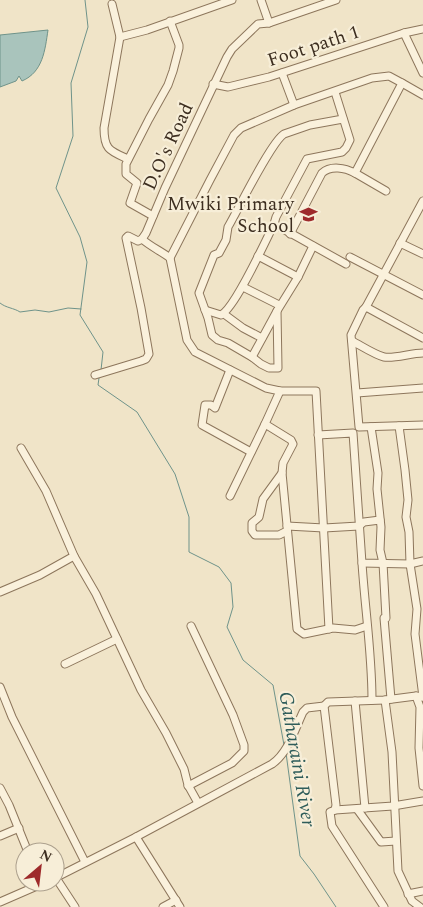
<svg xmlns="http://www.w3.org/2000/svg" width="423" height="907" viewBox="0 0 423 907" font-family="Spectral,serif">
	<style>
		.water { fill: #a9c4bc; stroke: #6f938a }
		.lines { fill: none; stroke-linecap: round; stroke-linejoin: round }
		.stream { stroke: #6f938a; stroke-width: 1 }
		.minor-casing { stroke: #8d765c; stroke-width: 9 }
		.minor { stroke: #faf1dc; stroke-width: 7 }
		.labels { text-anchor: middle; stroke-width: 4.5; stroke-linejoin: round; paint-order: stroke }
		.street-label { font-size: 19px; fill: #3d2e20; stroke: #f7eed8 }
		.poi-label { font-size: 19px; fill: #3d2e20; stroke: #f7eed8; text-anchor: end }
		.water-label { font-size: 20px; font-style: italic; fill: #2f5d5a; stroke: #f7eed8 }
	</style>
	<rect width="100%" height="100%" fill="#f0e4c8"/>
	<path class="water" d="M48 30C45 50 43 72 22 81L19 76 16 81 0 87V35Z"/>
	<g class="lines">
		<g class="stream">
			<path d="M85 0 88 27 71 83 73 136 56 188 80 237 87 262 80 315 103 352 101 370"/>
			<path d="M0 303C6 308 14 308 20 312L35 310 49 312 68 308 81 309"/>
			<path d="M99 378 98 385 137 412 175 474 189 517V552L219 567 231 583 233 607 227 627 243 660 273 685 284 745"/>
			<path d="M286 753 300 856 314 874 336 907"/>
		</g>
		<defs>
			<g id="minor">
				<path d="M261 0 269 23"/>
				<path d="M112 4 120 37 104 128C104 150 110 151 128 159"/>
				<path d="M404 33 423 73"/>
				<path d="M120 37 147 30 232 0"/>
				<path d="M282 73 294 105"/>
				<path d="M402 83 423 95"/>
				<path d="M213 84 228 87 269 77 404 33 423 29"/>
				<path d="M355 173 386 191"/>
				<path d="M423 201 366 307 363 310 351 335 359 427 423 425"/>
				<path d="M153 216 130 203 137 183 126 174V164L149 119 168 85 173 71 179 48V45L170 21"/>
				<path d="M274 224 346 264"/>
				<path d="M142 239C151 247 161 251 170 258L187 340 195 352 266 388 280 391H316L329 629"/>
				<path d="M400 243 423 254"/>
				<path d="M313 246 298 277 277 311 278 368H269L261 364 252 357 228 343 218 340 212 335 208 318 199 293 214 255 219 253 226 240 228 227C238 210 271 142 284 134L310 125 343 119"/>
				<path d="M258 256 298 277"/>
				<path d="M350 257 423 295"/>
				<path d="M170 258 210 180 234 135 241 128 294 105 372 78 389 76 402 83 355 173C345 168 331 165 322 173L290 234"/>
				<path d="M243 287 279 305"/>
				<path d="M366 307 423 338"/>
				<path d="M205 310 221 315C235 308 265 242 274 224L276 217 307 159 342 152 346 148 350 140 335 92"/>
				<path d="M224 314 243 328 262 338"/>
				<path d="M352 341C360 345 375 355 384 357 394 359 411 353 423 353"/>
				<path d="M252 357 277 311"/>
				<path d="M230 370 215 408 211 405H205L202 425 251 452"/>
				<path d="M95 375 141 361 146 359 149 354 141 308 126 238 128 236 138 241 142 239 146 233 165 188 227 57 232 49 258 24 269 23 336 0"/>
				<path d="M280 391 265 424 291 440 293 444 283 463 282 473 297 629 304 634 333 628 355 630 367 626"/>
				<path d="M357 393 423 388"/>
				<path d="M399 426 405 470 408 500 406 517 409 532 410 564 417 609 415 634 423 697"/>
				<path d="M371 427 378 473 377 489 381 527 380 550 383 563 386 618H384L391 699"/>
				<path d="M318 435 353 433 362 563 410 564 423 561"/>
				<path d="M282 473 263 499 259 517 252 523V531L255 535H279L287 531"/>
				<path d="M230 496 265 424"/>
				<path d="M287 526 324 528 359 526 364 522 380 520"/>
				<path d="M74 556 96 594 141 690 166 733 184 769 188 785 198 803"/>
				<path d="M362 563C365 609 372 654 372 700"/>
				<path d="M0 592 40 575 74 556 46 491 21 448"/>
				<path d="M65 664 117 639"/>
				<path d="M0 687 12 717 85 862"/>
				<path d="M416 696 420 707 419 748 423 786"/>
				<path d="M385 700 392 752 398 871 412 901 420 907"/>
				<path d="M355 701 365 808"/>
				<path d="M188 786 232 763 244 751V745L233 715 191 626"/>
				<path d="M0 788 9 805 28 852"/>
				<path d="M357 809 381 842 396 841"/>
				<path d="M335 810 393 806 423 801"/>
				<path d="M0 836 19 828"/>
				<path d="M136 837 180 907"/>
				<path d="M55 878 136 837 272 764C288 753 295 729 303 712L307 708 324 706"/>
				<path d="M56 878 75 907"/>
				<path d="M408 894 423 891"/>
				<path d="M0 902 46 882"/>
				<path d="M163 907 176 900"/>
				<path d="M384 907 332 826 330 812 335 810 336 805 324 706 328 702 385 700 416 696 423 697"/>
			</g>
		</defs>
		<use href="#minor" class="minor-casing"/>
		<use href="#minor" class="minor"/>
	</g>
	<defs>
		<symbol id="school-bare" viewBox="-9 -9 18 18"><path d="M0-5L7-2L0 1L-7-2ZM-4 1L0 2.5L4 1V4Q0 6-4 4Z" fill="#9e2a2b" stroke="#f7eed8" stroke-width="2.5" paint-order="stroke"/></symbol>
	</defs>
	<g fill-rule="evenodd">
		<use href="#school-bare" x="296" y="202" width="25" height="25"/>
	</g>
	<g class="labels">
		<g class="street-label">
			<text transform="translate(313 45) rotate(-18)" y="7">Foot path 1</text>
			<text transform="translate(167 146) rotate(-65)" y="7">D.O's Road</text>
		</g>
		<g class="poi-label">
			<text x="294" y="210">Mwiki Primary<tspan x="294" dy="22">School</tspan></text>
		</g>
		<g class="water-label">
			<text transform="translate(298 759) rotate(80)" y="7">Gatharaini River</text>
		</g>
	</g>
	<g transform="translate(40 867) rotate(28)"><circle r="24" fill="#f7eed8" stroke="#ada18e"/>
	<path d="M0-4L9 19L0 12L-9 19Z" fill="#9e2a2b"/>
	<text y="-8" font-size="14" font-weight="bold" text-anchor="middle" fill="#3d2e20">N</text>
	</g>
</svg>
